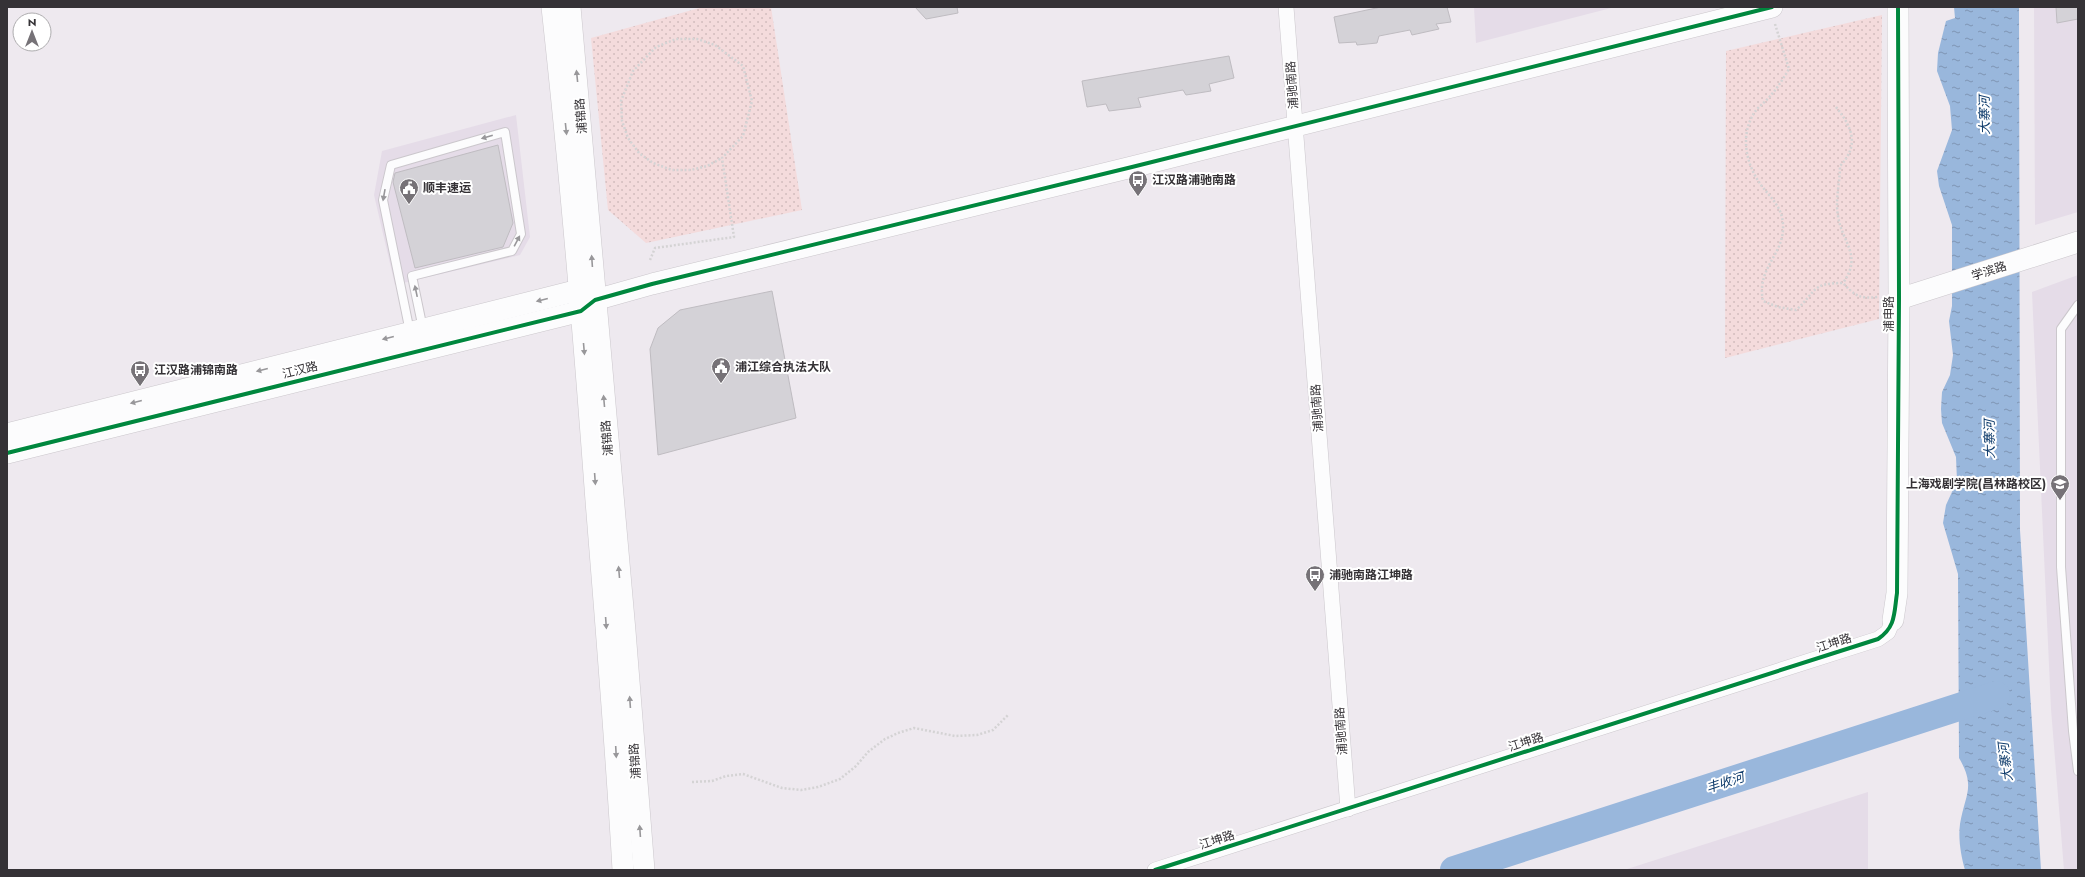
<svg xmlns="http://www.w3.org/2000/svg" width="2085" height="877" viewBox="0 0 2085 877" font-family="Jost,'Noto Sans SC',sans-serif">
	<style>
		.built { fill: #e5dce8 }
		.grass { fill: url(#grass-dots) }
		.water { fill: url(#water-ripples) }
		.lines { fill: none; stroke-linecap: round; stroke-linejoin: round }
		.river { stroke: #99b7dc; stroke-width: 28 }
		.building { fill: #d4d2d7; stroke: #bfbcc1 }
		.lane-casing { stroke: #cbc7cc; stroke-width: 10 }
		.street-casing { stroke: #cbc7cc; stroke-width: 16 }
		.secondary-casing { stroke: #cbc7cc; stroke-width: 22 }
		.path { stroke: #d4d3d4; stroke-width: 2.5; stroke-dasharray: 2 2; stroke-linecap: butt }
		.lane { stroke: #fcfcfd; stroke-width: 8 }
		.street { stroke: #fcfcfd; stroke-width: 15 }
		.secondary { stroke: #fcfcfd; stroke-width: 21 }
		.cycleway-casing { stroke: #fff; stroke-width: 6 }
		.cycleway { stroke: #00873e; stroke-width: 4 }
		.oneway { fill: #98979a }
		.labels { text-anchor: middle; stroke-width: 4; stroke-linejoin: round; paint-order: stroke }
		.street-label { font-size: 12px; fill: #353236; stroke: #fff }
		.poi-label { font-size: 12px; font-weight: bold; fill: #353236; stroke: #fff; text-anchor: start }
		.water-label { font-size: 13px; font-style: italic; fill: #0e3b6b; stroke: #fff }
	</style>
	<defs>
		<pattern id="grass-dots" width="8" height="8" patternUnits="userSpaceOnUse"><rect width="8" height="8" fill="#f4dbdc"/><path d="M2 2h.1M6 6h.1" fill="none" stroke="#d2bcbd" stroke-width="1.8" stroke-linecap="round"/></pattern>
		<pattern id="water-ripples" width="26" height="14" patternUnits="userSpaceOnUse"><rect width="26" height="14" fill="#99b7dc"/><path d="M2 4q2-2 4 0t4 0M15 11q2-2 4 0t4 0" fill="none" stroke="#7e95b3"/></pattern>
	</defs>
	<rect width="100%" height="100%" fill="#eee9ef"/>
	<g class="built">
		<path d="M1474 7H1615L1476 43Z"/>
		<path d="M2034 7H2078V212L2035 225Z"/>
		<path d="M516 115 530 237 520 255 395 285 374 195 382 151Z"/>
		<path d="M2078 275V870H2064L2051 709 2032 292Z"/>
		<path d="M1868 792V870H1624Z"/>
	</g>
	<g class="grass">
		<path d="M703 7H771L802 210 646 243 608 210 591 38Z"/>
		<path d="M1882 15 1879 319 1725 358 1726 51Z"/>
	</g>
	<path class="water" d="M1954 7H2019L2020 530 2041 870H1965C1961 856 1958 839 1960 824 1965 794 1976 787 1959 758L1958 574 1943 523 1946 505 1957 481 1956 457 1942 423 1941 409 1942 392 1950 375 1953 355 1949 321 1952 306V225L1939 186 1937 171 1952 130 1950 106 1937 71 1938 53 1946 21 1955 18Z"/>
	<g class="lines">
		<path class="river" d="M1454 870 1996 695"/>
	</g>
	<g class="building">
		<path d="M915 7H957L958 13 926 19Z"/>
		<path d="M1381 7H1447L1451 22 1436 24 1439 29 1412 35 1410 30 1379 36 1377 43 1357 45 1356 42 1339 43 1334 17Z"/>
		<path d="M2056 7H2078V19L2057 23Z"/>
		<path d="M1229 56 1234 78 1209 84 1211 91 1186 95 1183 90 1138 98 1141 107 1109 111 1106 104 1087 107 1082 81Z"/>
		<path d="M498 145 513 223 503 247 415 268 393 182 395 173Z"/>
		<path d="M772 291 796 418 658 455 650 349 658 328 680 310Z"/>
	</g>
	<g class="lines">
		<defs>
			<g id="lane">
				<path d="M2078 305 2061 329V567L2073 731 2078 771"/>
				<path d="M410 332 383 200 391 165 505 132 521 234 512 251 412 276 423 329"/>
			</g>
			<g id="street">
				<path d="M1286 7 1348 809"/>
				<path d="M1155 870 1878 639 1888 632 1893 620"/>
			</g>
			<g id="secondary">
				<path d="M552 7C570 171 584 336 596 501 606 624 616 747 623 870"/>
				<path d="M570 7 625 631 644 870"/>
				<path d="M1899 299 2078 242"/>
				<path d="M7 434 579 290 591 297"/>
				<path d="M7 453 581 311 595 300 652 284 1132 167 1772 7"/>
				<path d="M1893 620 1897 593 1899 299 1898 7"/>
			</g>
		</defs>
		<use href="#lane" class="lane-casing"/>
		<use href="#street" class="street-casing"/>
		<use href="#secondary" class="secondary-casing"/>
		<g class="path">
			<path d="M1775 24 1789 69C1784 77 1779 86 1772 94 1768 99 1762 104 1757 109 1739 132 1745 163 1761 185 1771 198 1782 207 1783 224 1785 255 1756 267 1763 301L1778 307 1796 310C1817 291 1811 283 1843 283 1855 296 1860 299 1878 297"/>
			<path d="M1836 107C1852 127 1860 145 1840 166 1840 183 1835 199 1838 216 1842 243 1863 255 1843 283"/>
			<path d="M650 260 655 248 734 237 722 158 743 136 752 101 743 66 715 45 697 39H676L656 47 633 71 621 101 622 121 628 138 639 153 653 163 672 170H691L707 166 722 158"/>
			<path d="M692 782 712 781 726 776 743 774 782 788 801 790 818 787 840 779 856 766 868 752 885 739 898 733 914 728 955 736 977 735 993 730 1009 714"/>
		</g>
		<use href="#lane" class="lane"/>
		<use href="#street" class="street"/>
		<use href="#secondary" class="secondary"/>
		<defs>
			<g id="cycleway">
				<path d="M7 453 581 311 595 300 652 284 1132 167 1772 7"/>
				<path d="M1155 870 1878 639C1896 627 1894 613 1897 593L1899 299 1898 7"/>
			</g>
		</defs>
		<use href="#cycleway" class="cycleway-casing"/>
		<use href="#cycleway" class="cycleway"/>
	</g>
	<defs><path id="oneway-solid" d="M-6-.8H1V-3.2L6.5 0L1 3.2V.8H-6Z"/></defs>
	<g class="oneway">
		<use href="#oneway-solid" transform="translate(577 76) rotate(-96)"/>
		<use href="#oneway-solid" transform="translate(566 129) rotate(84)"/>
		<use href="#oneway-solid" transform="translate(487 137) rotate(164)"/>
		<use href="#oneway-solid" transform="translate(384 195) rotate(100)"/>
		<use href="#oneway-solid" transform="translate(517 241) rotate(-62)"/>
		<use href="#oneway-solid" transform="translate(592 261) rotate(-94)"/>
		<use href="#oneway-solid" transform="translate(416 291) rotate(-102)"/>
		<use href="#oneway-solid" transform="translate(542 300) rotate(166)"/>
		<use href="#oneway-solid" transform="translate(388 338) rotate(166)"/>
		<use href="#oneway-solid" transform="translate(584 349) rotate(85)"/>
		<use href="#oneway-solid" transform="translate(262 370) rotate(166)"/>
		<use href="#oneway-solid" transform="translate(604 401) rotate(-95)"/>
		<use href="#oneway-solid" transform="translate(136 402) rotate(166)"/>
		<use href="#oneway-solid" transform="translate(595 479) rotate(86)"/>
		<use href="#oneway-solid" transform="translate(619 572) rotate(-95)"/>
		<use href="#oneway-solid" transform="translate(606 623) rotate(86)"/>
		<use href="#oneway-solid" transform="translate(630 702) rotate(-94)"/>
		<use href="#oneway-solid" transform="translate(616 752) rotate(87)"/>
		<use href="#oneway-solid" transform="translate(640 831) rotate(-94)"/>
	</g>
	<defs>
		<symbol id="bus-pin" viewBox="-11 -11 22 30"><path d="M0 17L-7.5 6A9.5 9.5 0 1 1 7.5 6Z" fill="#767277" stroke="#fff"/><path d="M-5-6H5V4H4V6H2V4H-2V6H-4V4H-5ZM-3.5-4V0h7V-4ZM-3.5 1.2v1.5H-2V1.2ZM2 1.2v1.5H3.5V1.2Z" fill="#fff"/></symbol>
		<symbol id="civic-pin" viewBox="-11 -11 22 30"><path d="M0 17L-7.5 6A9.5 9.5 0 1 1 7.5 6Z" fill="#767277" stroke="#fff"/><path d="M-.6-6.5H3V-4.5H.6V-3L4-1V1h2V6H-6V1h2V-1L-.6-3ZM-1.2 2.5V6h2.4V2.5Z" fill="#fff"/></symbol>
		<symbol id="university-pin" viewBox="-11 -11 22 30"><path d="M0 17L-7.5 6A9.5 9.5 0 1 1 7.5 6Z" fill="#767277" stroke="#fff"/><path d="M0-5L7-2L0 1L-7-2ZM-4 1L0 2.5L4 1V4Q0 6-4 4Z" fill="#fff"/></symbol>
	</defs>
	<g fill-rule="evenodd">
		<use href="#bus-pin" x="1127" y="169" width="22" height="30"/>
		<use href="#civic-pin" x="398" y="177" width="22" height="30"/>
		<use href="#civic-pin" x="710" y="356" width="22" height="30"/>
		<use href="#bus-pin" x="129" y="359" width="22" height="30"/>
		<use href="#university-pin" x="2049" y="473" width="22" height="30"/>
		<use href="#bus-pin" x="1304" y="564" width="22" height="30"/>
	</g>
	<g class="labels">
		<g class="street-label">
			<text transform="translate(1292 85) rotate(-94)" y="4">浦驰南路</text>
			<text transform="translate(581 116) rotate(-95)" y="4">浦锦路</text>
			<text transform="translate(1989 271) rotate(-18)" y="4">学滨路</text>
			<text transform="translate(1889 314) rotate(-90)" y="4">浦申路</text>
			<text transform="translate(300 370) rotate(-14)" y="4">江汉路</text>
			<text transform="translate(1317 408) rotate(-94)" y="4">浦驰南路</text>
			<text transform="translate(607 438) rotate(-95)" y="4">浦锦路</text>
			<text transform="translate(1834 643) rotate(-18)" y="4">江坤路</text>
			<text transform="translate(1341 731) rotate(-94)" y="4">浦驰南路</text>
			<text transform="translate(1526 742) rotate(-18)" y="4">江坤路</text>
			<text transform="translate(635 761) rotate(-94)" y="4">浦锦路</text>
			<text transform="translate(1217 840) rotate(-18)" y="4">江坤路</text>
		</g>
		<g class="poi-label">
			<text x="1152" y="184">江汉路浦驰南路</text>
			<text x="423" y="192">顺丰速运</text>
			<text x="735" y="371">浦江综合执法大队</text>
			<text x="154" y="374">江汉路浦锦南路</text>
			<text x="2046" y="488" text-anchor="end">上海戏剧学院(昌林路校区)</text>
			<text x="1329" y="579">浦驰南路江坤路</text>
		</g>
		<g class="water-label">
			<text transform="translate(1984 115) rotate(-91)" y="5">大寨河</text>
			<text transform="translate(1989 439) rotate(-91)" y="5">大寨河</text>
			<text transform="translate(2005 762) rotate(-97)" y="5">大寨河</text>
			<text transform="translate(1725 782) rotate(-18)" y="5">丰收河</text>
		</g>
	</g>
	<rect width="2085" height="877" fill="none" stroke="#353236" stroke-width="16"/>
	<g transform="translate(32 32)"><circle r="19" fill="#ffffff" stroke="#aeadaf"/>
	<path d="M0-3L7 15L0 10L-7 15Z" fill="#767277"/>
	<text y="-6" font-size="11" font-weight="bold" text-anchor="middle" fill="#353236">N</text>
	</g>
</svg>
